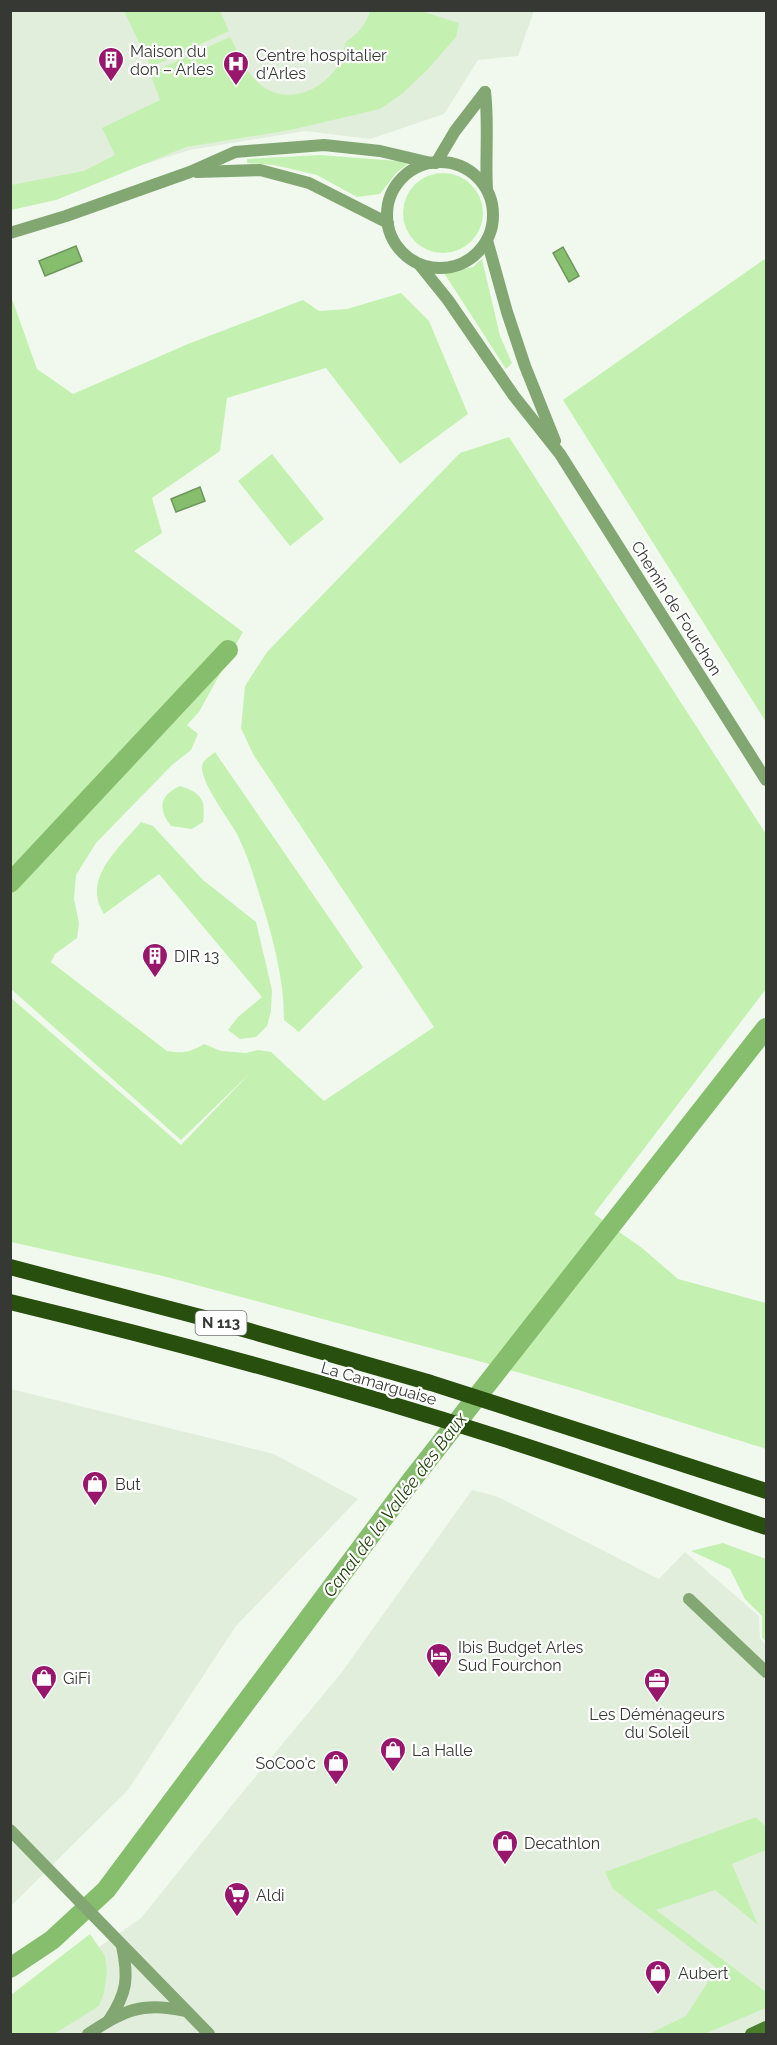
<svg xmlns="http://www.w3.org/2000/svg" width="777" height="2045" viewBox="0 0 777 2045" font-family="Raleway,sans-serif">
	<style>
		.built { fill: #e1eedc }
		.green { fill: #c4f1b1 }
		.water { fill: #87be6d; stroke: #6e965c; stroke-width: 1.5 }
		.lines { fill: none; stroke-linecap: round; stroke-linejoin: round }
		.canal { stroke: #87be6d; stroke-width: 20 }
		.minor { stroke: #83a773; stroke-width: 12 }
		.tertiary { stroke: #83a773; stroke-width: 12 }
		.secondary { stroke: #4a7f2e; stroke-width: 12 }
		.trunk { stroke: #284f0e; stroke-width: 16 }
		.labels { text-anchor: middle; stroke-width: 4.5; stroke-linejoin: round; paint-order: stroke }
		.shield { fill: #fff; stroke: #727470; stroke-width: 1.5 }
		.shield-label { font-size: 15px; font-weight: bold; fill: #353833 }
		.poi-label { font-size: 16px; fill: #353833; stroke: #fff; text-anchor: start }
		.street-label { font-size: 16px; fill: #353833; stroke: #fff }
		.water-label { font-size: 18px; font-style: italic; fill: #22450d; stroke: #fff }
	</style>
	<rect width="100%" height="100%" fill="#f1f9ee"/>
	<g class="built">
		<path d="M11 11H534L518 56 478 60 444 114 370 139 305 131 190 150 11 206Z"/>
		<path d="M11 1389 274 1454 358 1499 236 1626 128 1790 11 1906Z"/>
		<path d="M472 1490 496 1496 659 1579 685 1552 759 1616 760 1638 766 1645V2034H11L10 2009 141 1918 232 1805 342 1672Z"/>
	</g>
	<g class="green">
		<path d="M124 11H220L229 31 151 67Z"/>
		<path d="M370 11H421L459 23 456 37 428 69 403 93 380 109 290 130 186 147 56 200 11 210V185L84 171 115 155 102 128 160 100 150 73 230 37C238 51 244 69 256 81 284 108 325 92 341 60 343 54 344 47 346 42 358 33 366 25 370 11Z"/>
		<path d="M320 155 398 161 410 162 396 173 380 194 357 197 317 175 274 165 247 163V159Z"/>
		<circle cx="443" cy="213" r="40"/>
		<path d="M766 258V722L563 400Z"/>
		<path d="M482 259 500 336 512 363 506 369 444 273 473 267Z"/>
		<path d="M401 293 429 321 468 414 400 464 326 368 227 398 220 451 152 498 162 533 134 551 243 632 199 712 187 725 198 734 191 750 172 765 96 843 76 875 74 899 79 923 77 938 55 954 51 962 167 1051C182 1054 191 1052 204 1044L221 1051 246 1053 258 1050 271 1052 324 1101 434 1027 253 754 241 728 245 686 267 652 460 453 509 437 766 834V989L594 1214 642 1248 678 1279 766 1303V1449L572 1388 475 1360 163 1276 11 1242V998L181 1145 250 1073 181 1140 11 989V296L37 369 73 394 188 344 303 300 319 311 347 309Z"/>
		<path d="M272 454 324 519 290 546 238 481Z"/>
		<path d="M215 752 363 967 299 1032 284 1020C284 980 274 942 262 903 255 880 248 856 237 834 228 818 204 787 202 769 201 761 209 757 215 752Z"/>
		<path d="M180 786C201 793 206 799 203 822L192 829 171 826C157 808 160 795 180 786Z"/>
		<path d="M141 822 153 826 203 880 256 922 272 990 271 1011 267 1026 256 1037 240 1039 228 1030 238 1017 262 997 159 874 104 914C81 879 120 847 141 822Z"/>
		<path d="M723 1543 766 1559V1642L762 1637V1616L745 1599 730 1569 691 1551Z"/>
		<path d="M756 1817 766 1827V1850L732 1864 758 1925 715 1890 656 1910 766 1992V2008L704 2034H649L686 2016 717 1968 613 1889 605 1872Z"/>
		<path d="M90 1934 105 1956 107 1971 104 1993 99 2006 54 2034H11V1995Z"/>
	</g>
	<g class="water">
		<path d="M76 246 82 261 45 276 39 261Z"/>
		<path d="M563 247 579 276 569 282 553 253Z"/>
		<path d="M200 487 205 501 176 512 171 499Z"/>
	</g>
	<g class="lines">
		<g class="canal">
			<path d="M10 883 228 650"/>
			<path d="M10 1968 52 1940 106 1890 411 1481 766 1028"/>
		</g>
		<g class="minor">
			<path d="M485 92C489 124 485 157 487 189"/>
			<path d="M436 163 455 131 485 92"/>
			<path d="M689 1599 766 1672"/>
			<path d="M10 1830 209 2034"/>
			<path d="M109 2020C127 1993 129 1978 122 1946"/>
			<path d="M88 2034C124 2011 140 2001 185 2011"/>
		</g>
		<g class="tertiary">
			<circle cx="440" cy="215" r="53"/>
			<path d="M197 172 260 170 309 183 388 223"/>
			<path d="M10 233 66 216 190 172 235 152 324 145 380 151 431 163"/>
			<path d="M487 240 507 312 525 366 555 441"/>
			<path d="M419 264 448 300 514 396 560 454 766 780"/>
		</g>
		<path class="secondary" d="M751 2034 766 2027"/>
		<g class="trunk">
			<path d="M10 1267 208 1319 431 1383 766 1491"/>
			<path d="M10 1302C176 1342 342 1387 504 1439 592 1467 679 1498 766 1527"/>
		</g>
	</g>
	<defs>
		<symbol id="building-pin" viewBox="-11 -11 22 30"><path d="M0 17L-7.5 6A9.5 9.5 0 1 1 7.5 6Z" fill="#98166c" stroke="#fff"/><path d="M-4-6H4V6H1V3H-1V6H-4ZM-2.5-4.3h1.7v1.8h-1.7ZM.8-4.3h1.7v1.8H.8ZM-2.5-1h1.7V.8h-1.7ZM.8-1h1.7V.8H.8Z" fill="#fff"/></symbol>
		<symbol id="hospital-pin" viewBox="-11 -11 22 30"><path d="M0 17L-7.5 6A9.5 9.5 0 1 1 7.5 6Z" fill="#98166c" stroke="#fff"/><path d="M-5-5h3v3.5h4V-5h3V5h-3V1.5h-4V5h-3Z" fill="#fff"/></symbol>
		<symbol id="shop-pin" viewBox="-11 -11 22 30"><path d="M0 17L-7.5 6A9.5 9.5 0 1 1 7.5 6Z" fill="#98166c" stroke="#fff"/><path d="M-5-2.5h2.3a2.7 3.5 0 0 1 5.4 0H5L5.5 6h-11ZM-1.5-2.5h3a1.5 2.3 0 0 0-3 0Z" fill="#fff"/></symbol>
		<symbol id="hotel-pin" viewBox="-11 -11 22 30"><path d="M0 17L-7.5 6A9.5 9.5 0 1 1 7.5 6Z" fill="#98166c" stroke="#fff"/><path d="M-6-4.5h1.5V1H6V5H4.5V3h-9V5H-6ZM-4 0a1.8 1.8 0 1 1 3.6 0ZM.5 0V-2.5h3Q6-2.5 6 0Z" fill="#fff"/></symbol>
		<symbol id="office-pin" viewBox="-11 -11 22 30"><path d="M0 17L-7.5 6A9.5 9.5 0 1 1 7.5 6Z" fill="#98166c" stroke="#fff"/><path d="M-6-3h4V-5.5h4V-3h4V5H-6ZM-1-4.5V-3h2v-1.5ZM-6 0V1H6V0Z" fill="#fff"/></symbol>
		<symbol id="supermarket-pin" viewBox="-11 -11 22 30"><path d="M0 17L-7.5 6A9.5 9.5 0 1 1 7.5 6Z" fill="#98166c" stroke="#fff"/><path d="M-6-5.5h2.5l.6 2H6L4.5 2H-2.5L-4.4-4H-6ZM-1.5 3.2a1.3 1.3 0 1 0 .1 0ZM3 3.2a1.3 1.3 0 1 0 .1 0Z" fill="#fff"/></symbol>
	</defs>
	<g fill-rule="evenodd">
		<use href="#building-pin" x="96" y="45" width="30" height="40"/>
		<use href="#hospital-pin" x="221" y="49" width="30" height="40"/>
		<use href="#building-pin" x="140" y="941" width="30" height="40"/>
		<use href="#shop-pin" x="80" y="1469" width="30" height="40"/>
		<use href="#hotel-pin" x="424" y="1641" width="30" height="40"/>
		<use href="#shop-pin" x="29" y="1663" width="30" height="40"/>
		<use href="#office-pin" x="642" y="1666" width="30" height="40"/>
		<use href="#shop-pin" x="378" y="1735" width="30" height="40"/>
		<use href="#shop-pin" x="321" y="1748" width="30" height="40"/>
		<use href="#shop-pin" x="490" y="1828" width="30" height="40"/>
		<use href="#supermarket-pin" x="222" y="1880" width="30" height="40"/>
		<use href="#shop-pin" x="643" y="1958" width="30" height="40"/>
	</g>
	<g class="labels">
		<rect class="shield" x="195.5" y="1311" width="51" height="24" rx="4.5"/>
		<g class="shield-label">
			<text x="221" y="1328">N 113</text>
		</g>
		<g class="poi-label">
			<text x="130" y="57">Maison du<tspan x="130" dy="18">don – Arles</tspan></text>
			<text x="256" y="61">Centre hospitalier<tspan x="256" dy="18">d'Arles</tspan></text>
			<text x="174" y="962">DIR 13</text>
			<text x="115" y="1490">But</text>
			<text x="458" y="1653">Ibis Budget Arles<tspan x="458" dy="18">Sud Fourchon</tspan></text>
			<text x="63" y="1684">GiFi</text>
			<text x="657" y="1720" text-anchor="middle">Les Déménageurs<tspan x="657" dy="18">du Soleil</tspan></text>
			<text x="412" y="1756">La Halle</text>
			<text x="316" y="1769" text-anchor="end">SoCoo'c</text>
			<text x="524" y="1849">Decathlon</text>
			<text x="256" y="1901">Aldi</text>
			<text x="678" y="1979">Aubert</text>
		</g>
		<g class="street-label">
			<text transform="translate(677 608) rotate(58)" y="6">Chemin de Fourchon</text>
			<text transform="translate(379 1383) rotate(16)" y="6">La Camarguaise</text>
		</g>
		<g class="water-label">
			<text transform="translate(395 1505) rotate(-53)" y="6">Canal de la Vallée des Baux</text>
		</g>
	</g>
	<rect width="777" height="2045" fill="none" stroke="#353833" stroke-width="24"/>
</svg>
